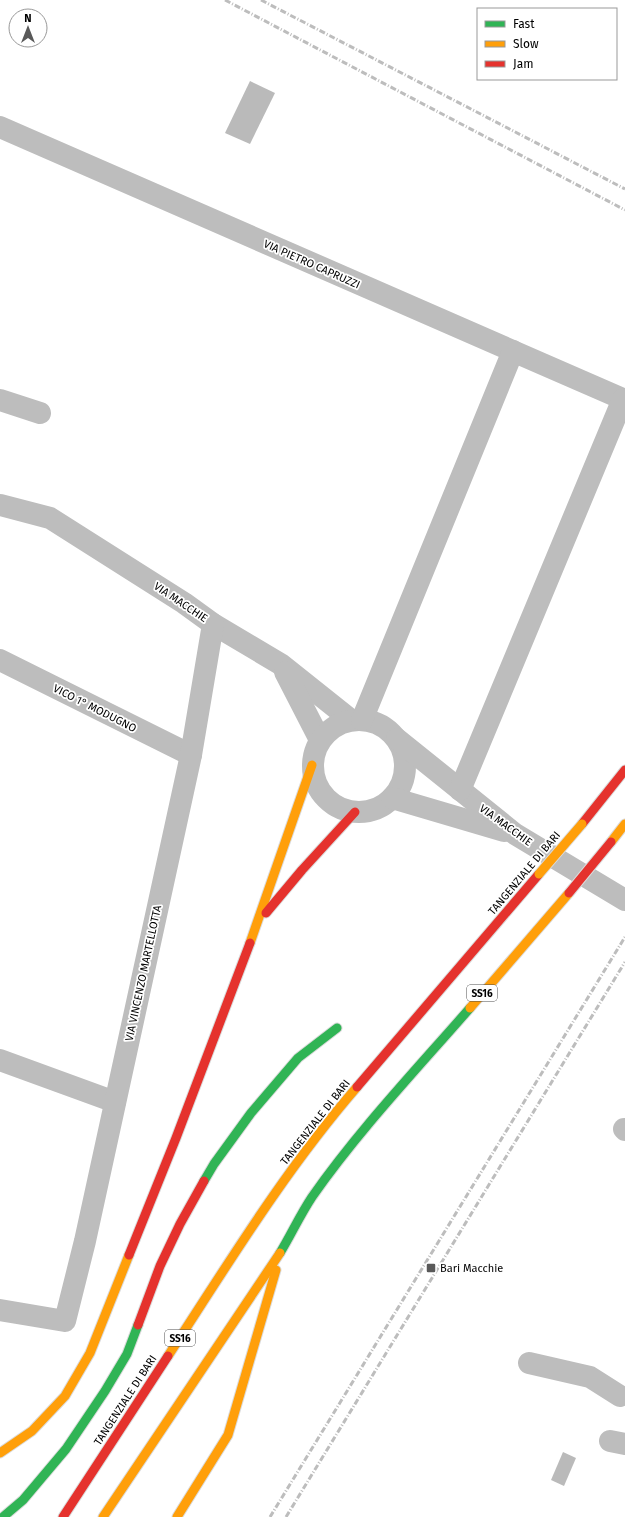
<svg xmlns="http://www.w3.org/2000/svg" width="625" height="1517" viewBox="0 0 625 1517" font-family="'Fira Sans',sans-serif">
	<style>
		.water { fill: #bababa }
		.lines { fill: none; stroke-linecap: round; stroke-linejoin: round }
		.fast-casing { stroke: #dbdbdb; stroke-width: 11 }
		.slow-casing { stroke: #dbdbdb; stroke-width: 11 }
		.jam-casing { stroke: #dbdbdb; stroke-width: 11 }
		.street { stroke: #bdbdbd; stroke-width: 22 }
		.fast { stroke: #30b455; stroke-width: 9 }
		.slow { stroke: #ff9f0a; stroke-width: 9 }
		.jam { stroke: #e5322d; stroke-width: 9 }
		.rail { stroke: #bdbdbd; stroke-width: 3; stroke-dasharray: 6 2 1 2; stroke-linecap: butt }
		.slow-bridge-casing { stroke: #dbdbdb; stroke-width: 11; stroke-linecap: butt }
		.jam-bridge-casing { stroke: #dbdbdb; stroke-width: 11; stroke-linecap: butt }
		.slow-bridge { stroke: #ff9f0a; stroke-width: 9 }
		.jam-bridge { stroke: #e5322d; stroke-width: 9 }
		.poi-dot { fill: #595959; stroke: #fff; stroke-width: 1.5 }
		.labels { text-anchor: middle; stroke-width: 3.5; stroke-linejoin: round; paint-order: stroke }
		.shield { fill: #fff; stroke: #4c4c4c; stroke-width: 1 }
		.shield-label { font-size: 10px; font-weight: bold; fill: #000 }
		.street-label { font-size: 11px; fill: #000; stroke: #fff }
		.poi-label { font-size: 11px; fill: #000; stroke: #fff; text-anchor: start }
	</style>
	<rect width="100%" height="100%" fill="#fff"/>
	<g class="water">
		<path d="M250 81 275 93 250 144 225 133Z"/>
		<path d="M563 1452 576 1458 564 1486 551 1480Z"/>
	</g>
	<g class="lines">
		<defs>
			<g id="fast">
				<path d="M204 1181 214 1164 251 1113 298 1058 337 1028"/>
				<path d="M280 1253C291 1235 300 1215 312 1197 359 1130 416 1070 470 1008"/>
				<path d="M3 1517 23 1500 66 1449 105 1391 127 1354 138 1325"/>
			</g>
			<g id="slow">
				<path d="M611 842 625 824"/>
				<path d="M250 943 312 765"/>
				<path d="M470 1008 569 893"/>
				<path d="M168 1356C228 1264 285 1170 357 1087"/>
				<path d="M0 1453 32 1431 65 1396 90 1353 129 1255"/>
				<path d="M103 1517 280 1253"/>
				<path d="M177 1517 228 1435 276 1270"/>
			</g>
			<g id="jam">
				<path d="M582 824 625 770"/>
				<path d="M266 913 302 870 355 812"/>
				<path d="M357 1087 539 874"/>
				<path d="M129 1255 176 1138 250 943"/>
				<path d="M138 1325 160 1266 180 1224 204 1181"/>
				<path d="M63 1517 168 1356"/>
			</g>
		</defs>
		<use href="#fast" class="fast-casing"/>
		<use href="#slow" class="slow-casing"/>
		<use href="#jam" class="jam-casing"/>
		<g class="street">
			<path d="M0 127 625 400"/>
			<path d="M0 400 40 413"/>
			<path d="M0 505 50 518 184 603 213 624 282 665 351 720"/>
			<path d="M0 660 191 755"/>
			<path d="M285 672 320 740"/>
			<circle cx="359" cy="766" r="46"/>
			<path d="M362 720 513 351"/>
			<path d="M397 739 515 834 625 900"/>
			<path d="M460 790 623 399"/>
			<path d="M392 798 504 831"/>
			<path d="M0 1060 115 1102"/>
			<path d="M624 1129 625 1130"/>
			<path d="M0 1310 65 1321 85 1241 191 755 213 624"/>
			<path d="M529 1363 590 1377 620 1396"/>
			<path d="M610 1441 625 1444"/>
		</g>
		<use href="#fast" class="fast"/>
		<use href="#slow" class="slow"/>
		<use href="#jam" class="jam"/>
		<g class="rail">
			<path d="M225 0 625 210"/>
			<path d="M261 0 625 189"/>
			<path d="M270 1517 625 937"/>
			<path d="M286 1517 625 962"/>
		</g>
		<defs>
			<path id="slow-bridge" d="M539 874 582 824"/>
			<path id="jam-bridge" d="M569 893 611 842"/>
		</defs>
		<use href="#slow-bridge" class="slow-bridge-casing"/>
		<use href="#jam-bridge" class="jam-bridge-casing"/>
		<use href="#slow-bridge" class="slow-bridge"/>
		<use href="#jam-bridge" class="jam-bridge"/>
	</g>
	<rect class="poi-dot" x="426" y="1263" width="10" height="10" rx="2"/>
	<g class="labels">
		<g class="shield">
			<rect x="467" y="985" width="30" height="16" rx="3"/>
			<rect x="165" y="1330" width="30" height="16" rx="3"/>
		</g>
		<g class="shield-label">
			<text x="482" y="997">SS16</text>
			<text x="180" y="1342">SS16</text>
		</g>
		<g class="street-label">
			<text transform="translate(312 264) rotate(24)" y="4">VIA PIETRO CAPRUZZI</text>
			<text transform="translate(181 602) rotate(34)" y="4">VIA MACCHIE</text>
			<text transform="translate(95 708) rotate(27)" y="4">VICO 1° MODUGNO</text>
			<text transform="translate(506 825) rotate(36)" y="4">VIA MACCHIE</text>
			<text transform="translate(524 873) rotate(-50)" y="4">TANGENZIALE DI BARI</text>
			<text transform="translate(143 973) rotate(-78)" y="4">VIA VINCENZO MARTELLOTTA</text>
			<text transform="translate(315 1122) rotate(-52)" y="4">TANGENZIALE DI BARI</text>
			<text transform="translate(125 1400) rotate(-57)" y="4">TANGENZIALE DI BARI</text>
		</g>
		<g class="poi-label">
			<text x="440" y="1272">Bari Macchie</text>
		</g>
	</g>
	<rect x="477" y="8" width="140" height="72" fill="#ffffff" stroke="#999999"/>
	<rect x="485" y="21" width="20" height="6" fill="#30b455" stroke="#999999"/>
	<text x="513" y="28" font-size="12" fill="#000000">Fast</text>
	<rect x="485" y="41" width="20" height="6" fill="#ff9f0a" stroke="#999999"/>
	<text x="513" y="48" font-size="12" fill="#000000">Slow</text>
	<rect x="485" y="61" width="20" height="6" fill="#e5322d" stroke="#999999"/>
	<text x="513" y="68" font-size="12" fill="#000000">Jam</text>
	<g transform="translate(28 28)"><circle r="19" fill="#ffffff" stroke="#999999"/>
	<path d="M0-3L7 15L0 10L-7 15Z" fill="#595959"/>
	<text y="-6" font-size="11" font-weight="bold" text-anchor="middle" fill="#000000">N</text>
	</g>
</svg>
